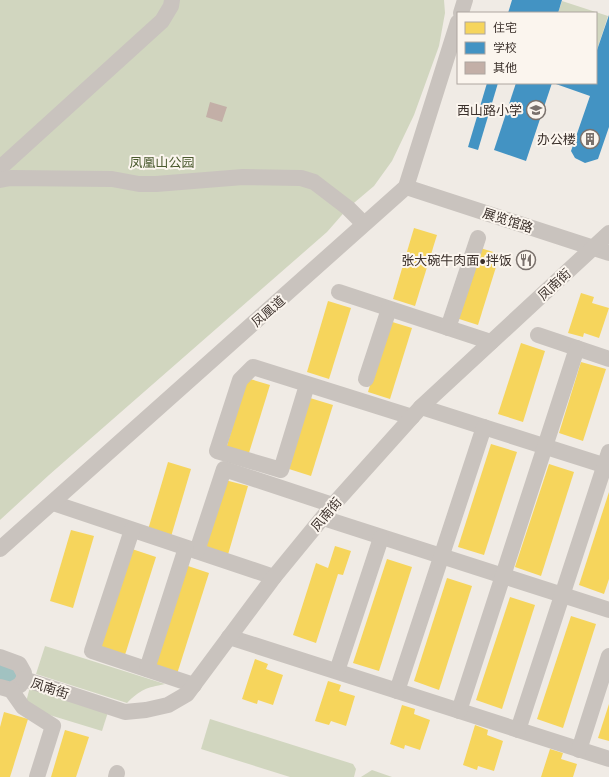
<svg xmlns="http://www.w3.org/2000/svg" width="609" height="777" viewBox="0 0 609 777" font-family="'Nunito Sans','Noto Sans SC',sans-serif">
	<style>
		.green { fill: #d1d6bf }
		.water { fill: #a1c2c1 }
		.homes { fill: #f6d55c }
		.schools { fill: #4393c3 }
		.building { fill: #c3afa7 }
		.lines { fill: none; stroke-linecap: round; stroke-linejoin: round }
		.minor { stroke: #c9c3be; stroke-width: 16 }
		.labels { text-anchor: middle; stroke-width: 4; stroke-linejoin: round; paint-order: stroke }
		.poi-label { font-size: 13px; fill: #3b302b; stroke: #fbf5ee; text-anchor: end }
		.park-label { font-size: 13px; fill: #4a5a2e; stroke: #fbf5ee }
		.street-label { font-size: 13px; fill: #3b302b; stroke: #fbf5ee }
	</style>
	<rect width="100%" height="100%" fill="#f0ebe5"/>
	<g class="green">
		<path d="M0 0H444L445 13 439 46 414 115 392 161 374 186 348 208 327 232 49 475 0 520Z"/>
		<path d="M562 1 608 16 596 53V13H558Z"/>
		<path d="M45 646 165 684C146 688 141 689 127 703L36 674Z"/>
		<path d="M30 687 108 712 102 731 43 713 26 702Z"/>
		<path d="M210 719 353 764 356 769 354 777H290L201 749Z"/>
		<path d="M372 770 392 777H361Z"/>
	</g>
	<path class="water" d="M0 661 20 667 14 685 0 681Z"/>
	<g class="homes">
		<path d="M414 228 437 235 415 306 393 299Z"/>
		<path d="M477 247 500 254 478 325 456 318Z"/>
		<path d="M581 293 594 297 592 303 609 308 599 338 584 333 583 337 568 333Z"/>
		<path d="M328 301 351 308 329 379 307 372Z"/>
		<path d="M389 321 412 328 390 399 368 392Z"/>
		<path d="M521 343 545 351 523 422 498 414Z"/>
		<path d="M581 362 606 369 583 441 559 433Z"/>
		<path d="M247 378 270 385 248 456 226 449Z"/>
		<path d="M310 398 333 405 311 476 289 469Z"/>
		<path d="M491 444 517 452 484 555 458 547Z"/>
		<path d="M168 462 191 469 170 540 147 533Z"/>
		<path d="M549 464 574 472 541 576 515 567Z"/>
		<path d="M225 480 248 486 227 558 204 551Z"/>
		<path d="M609 492V579L604 594 579 585Z"/>
		<path d="M71 530 94 536 73 608 50 601Z"/>
		<path d="M335 546 351 551 343 575 338 574 316 643 293 635 316 563 328 568Z"/>
		<path d="M132 549 156 557 124 658 99 650Z"/>
		<path d="M387 559 412 567 379 671 353 663Z"/>
		<path d="M185 565 209 573 177 674 153 667Z"/>
		<path d="M447 578 472 586 439 690 414 681Z"/>
		<path d="M510 597 535 605 502 709 476 700Z"/>
		<path d="M571 616 596 624 563 728 537 719Z"/>
		<path d="M255 659 268 664 266 669 283 675 273 705 258 700 257 704 242 699Z"/>
		<path d="M328 681 341 685 339 691 355 696 346 726 331 721 329 725 315 721Z"/>
		<path d="M609 704V741L598 738Z"/>
		<path d="M402 705 415 709 414 714 430 720 420 750 405 745 404 749 390 744Z"/>
		<path d="M4 712 28 719 10 777H0V727Z"/>
		<path d="M475 725 488 730 487 735 503 741 494 771 478 766 477 770 463 765Z"/>
		<path d="M65 730 89 737 76 777H51Z"/>
		<path d="M550 749 563 753 561 759 577 764 573 777H541Z"/>
	</g>
	<g class="schools">
		<path d="M512 0H562L558 13H508Z"/>
		<path d="M609 15V127L598 159 585 163 575 158 571 151 590 96 553 83H596V53Z"/>
		<path d="M487 83H498L478 150 468 147Z"/>
		<path d="M516 83H552L526 161 494 150Z"/>
	</g>
	<path class="building" d="M210 102 227 107 222 122 206 117Z"/>
	<g class="lines">
		<g class="minor">
			<path d="M461 13 465 0"/>
			<path d="M0 168 162 21 171 6 172 0"/>
			<path d="M0 180 11 178 112 179 139 184H156L243 177 301 178 314 182 348 208 359 219"/>
			<path d="M406 187 609 253"/>
			<path d="M339 292 491 342"/>
			<path d="M448 328 478 238"/>
			<path d="M538 335 609 359"/>
			<path d="M366 379 389 309"/>
			<path d="M307 385 281 470 217 451 240 380 253 367 412 417"/>
			<path d="M421 407 609 467"/>
			<path d="M53 503 274 577"/>
			<path d="M323 518 609 610"/>
			<path d="M132 530 92 651 194 685"/>
			<path d="M0 549 406 187 458 22"/>
			<path d="M197 551 224 469 333 505"/>
			<path d="M229 637 609 759"/>
			<path d="M0 657 19 664 24 673V679L20 685 11 690 0 687"/>
			<path d="M147 669 186 548"/>
			<path d="M337 671 381 538"/>
			<path d="M24 679 125 712 146 710 168 705 187 694 274 577 333 505 421 407 609 233"/>
			<path d="M11 690 23 707 53 726 37 777"/>
			<path d="M397 691 484 427"/>
			<path d="M459 711 577 348"/>
			<path d="M518 730 609 452"/>
			<path d="M579 750 609 656"/>
			<path d="M116 777 117 773"/>
		</g>
	</g>
	<defs>
		<symbol id="school-ring" viewBox="-11 -11 22 22"><circle r="9.5" fill="#fbf5ee" stroke="#7a716c" stroke-width="1.5"/><path d="M0-5L7-2L0 1L-7-2ZM-4 1L0 2.5L4 1V4Q0 6-4 4Z" fill="#7a716c"/></symbol>
		<symbol id="building-ring" viewBox="-11 -11 22 22"><circle r="9.5" fill="#fbf5ee" stroke="#7a716c" stroke-width="1.5"/><path d="M-4-6H4V6H1V3H-1V6H-4ZM-2.5-4.3h1.7v1.8h-1.7ZM.8-4.3h1.7v1.8H.8ZM-2.5-1h1.7V.8h-1.7ZM.8-1h1.7V.8H.8Z" fill="#7a716c"/></symbol>
		<symbol id="restaurant-ring" viewBox="-11 -11 22 22"><circle r="9.5" fill="#fbf5ee" stroke="#7a716c" stroke-width="1.5"/><path d="M-5-6h1v4h1v-4h1v4h1v-4h1v5L-1.5 .5V6h-2V.5L-5-1ZM5-6V6H3V1.5H1.5Q1.5-4 5-6Z" fill="#7a716c"/></symbol>
	</defs>
	<g fill-rule="evenodd">
		<use href="#school-ring" x="525" y="99" width="22" height="22"/>
		<use href="#building-ring" x="579" y="128" width="22" height="22"/>
		<use href="#restaurant-ring" x="515" y="249" width="22" height="22"/>
	</g>
	<g class="labels">
		<g class="poi-label">
			<text x="522" y="115">西山路小学</text>
			<text x="576" y="144">办公楼</text>
			<text x="512" y="265">张大碗牛肉面•拌饭</text>
		</g>
		<g class="park-label">
			<text x="162" y="167">凤凰山公园</text>
		</g>
		<g class="street-label">
			<text transform="translate(508 220) rotate(18)" y="5">展览馆路</text>
			<text transform="translate(554 284) rotate(-43)" y="5">凤南街</text>
			<text transform="translate(268 311) rotate(-41)" y="5">凤凰道</text>
			<text transform="translate(326 514) rotate(-50)" y="5">凤南街</text>
			<text transform="translate(50 688) rotate(18)" y="5">凤南街</text>
		</g>
	</g>
	<rect x="457" y="12" width="140" height="72" fill="#fbf5ee" stroke="#aea6a0"/>
	<rect x="465" y="22" width="20" height="12" fill="#f6d55c" stroke="#aea6a0"/>
	<text x="493" y="32" font-size="12" fill="#3b302b">住宅</text>
	<rect x="465" y="42" width="20" height="12" fill="#4393c3" stroke="#aea6a0"/>
	<text x="493" y="52" font-size="12" fill="#3b302b">学校</text>
	<rect x="465" y="62" width="20" height="12" fill="#c3afa7" stroke="#aea6a0"/>
	<text x="493" y="72" font-size="12" fill="#3b302b">其他</text>
</svg>
